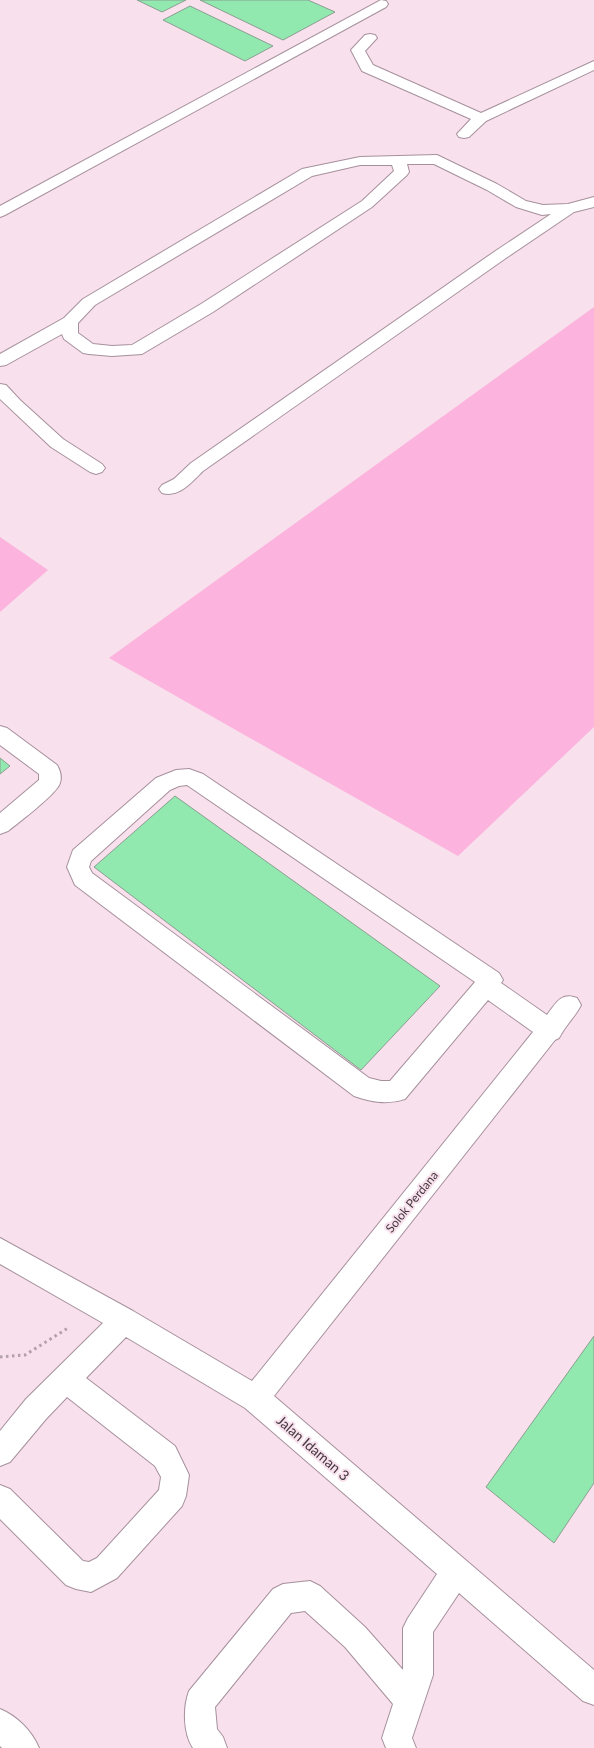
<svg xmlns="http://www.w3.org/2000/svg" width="594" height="1748" viewBox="0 0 594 1748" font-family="Lato,sans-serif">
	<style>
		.green { fill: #fcb3dd }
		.building { fill: #91e9b0; stroke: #8a9e90 }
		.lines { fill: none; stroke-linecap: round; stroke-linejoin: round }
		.minor-casing { stroke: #a6909c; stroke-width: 2 }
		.path { stroke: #b2a0aa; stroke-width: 3; stroke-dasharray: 2.5 3.5; stroke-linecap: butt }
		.minor { fill: #fff; fill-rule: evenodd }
		.labels { text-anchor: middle; stroke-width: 4; stroke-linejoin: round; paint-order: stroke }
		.street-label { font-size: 12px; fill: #42383d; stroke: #f8e0ed }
		.near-street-label { font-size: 14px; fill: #42383d; stroke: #f8e0ed }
	</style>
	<rect width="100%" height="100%" fill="#f8e0ed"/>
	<g class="green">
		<path d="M594 307V727L458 856 109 658Z"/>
		<path d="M0 537 48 570 0 612Z"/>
	</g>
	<g class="building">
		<path d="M137 0H186L162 12Z"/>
		<path d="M200 0H308L335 12 283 40Z"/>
		<path d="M190 6 273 46 245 61 163 20Z"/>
		<path d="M0 758 10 766 0 774Z"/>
		<path d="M175 796 440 986 361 1070 94 867Z"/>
		<path d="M594 1336V1483L554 1543 486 1487Z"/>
	</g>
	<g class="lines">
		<defs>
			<g id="minor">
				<path d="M381 0 386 1 388 4 386 7 5 215 0 217V206Z"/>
				<path d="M370 34 375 35 377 38 365 51 373 65 481 113 594 61V70L486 121 469 137 464 138 459 137 457 134 471 119 362 71 351 50 365 35Z"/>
				<path d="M437 155 497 184 526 201 543 205 568 204 594 197V207L574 212 506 258 203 471C192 482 179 498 162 493L159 489 162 485 174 479 191 463 494 252 551 214 542 215 516 207 487 190 434 164H407L409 172 407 175 372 207 213 312 142 354 112 356 89 354 83 353 64 339 62 334 6 365 0 366V354L64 318 83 299 302 169 360 157ZM360 165H392L394 171 362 201 201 304 132 345 112 346 93 344 78 333V323L95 305 312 176Z"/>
				<path d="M0 384 6 385 20 400 63 439 102 464 105 468 102 472 96 474 90 472 51 447 0 399Z"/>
				<path d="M0 726 7 728 57 765C60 770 62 777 60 783 58 793 18 823 8 831L0 834V813L39 780V774L0 745Z"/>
				<path d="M189 769 203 774 499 973 503 980 501 983 547 1015C556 1003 561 992 577 998L581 1005C575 1017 565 1026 559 1038L555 1040 274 1396 594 1670V1705L583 1701 459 1593 433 1632V1675L412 1738 416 1748H386L382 1738 393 1704 345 1647 305 1611 291 1613 215 1707 217 1729 223 1737 227 1748H193C183 1733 183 1707 189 1691L273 1589 283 1584 310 1581 320 1586 365 1627 403 1670V1628L408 1618 437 1574 245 1408 126 1337 86 1378 175 1446 189 1475 186 1496 182 1506 117 1578 91 1592 76 1589 66 1585 0 1519V1485L10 1489 83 1561 89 1562 97 1558 159 1490 161 1477 155 1466 67 1397 46 1419 10 1462 0 1466V1431L26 1399 103 1323 0 1264V1238L133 1311 252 1381 533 1032 488 1000 405 1099C387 1105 371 1102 354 1096L75 885 67 867 73 850 156 778 176 770ZM187 785 475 982 390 1081H381L369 1078 92 873 89 867 91 861 170 790 179 786Z"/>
				<path d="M0 1709C17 1716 32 1731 39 1748H2L0 1746Z"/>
			</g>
		</defs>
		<use href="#minor" class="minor-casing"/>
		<path class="path" d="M0 1357 25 1355 68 1328"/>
		<use href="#minor" class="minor"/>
	</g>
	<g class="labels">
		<g class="street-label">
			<text transform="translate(412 1202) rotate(-51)" y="4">Solok Perdana</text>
		</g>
		<g class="near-street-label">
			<text transform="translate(313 1448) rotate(41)" y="5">Jalan Idaman 3</text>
		</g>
	</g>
</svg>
